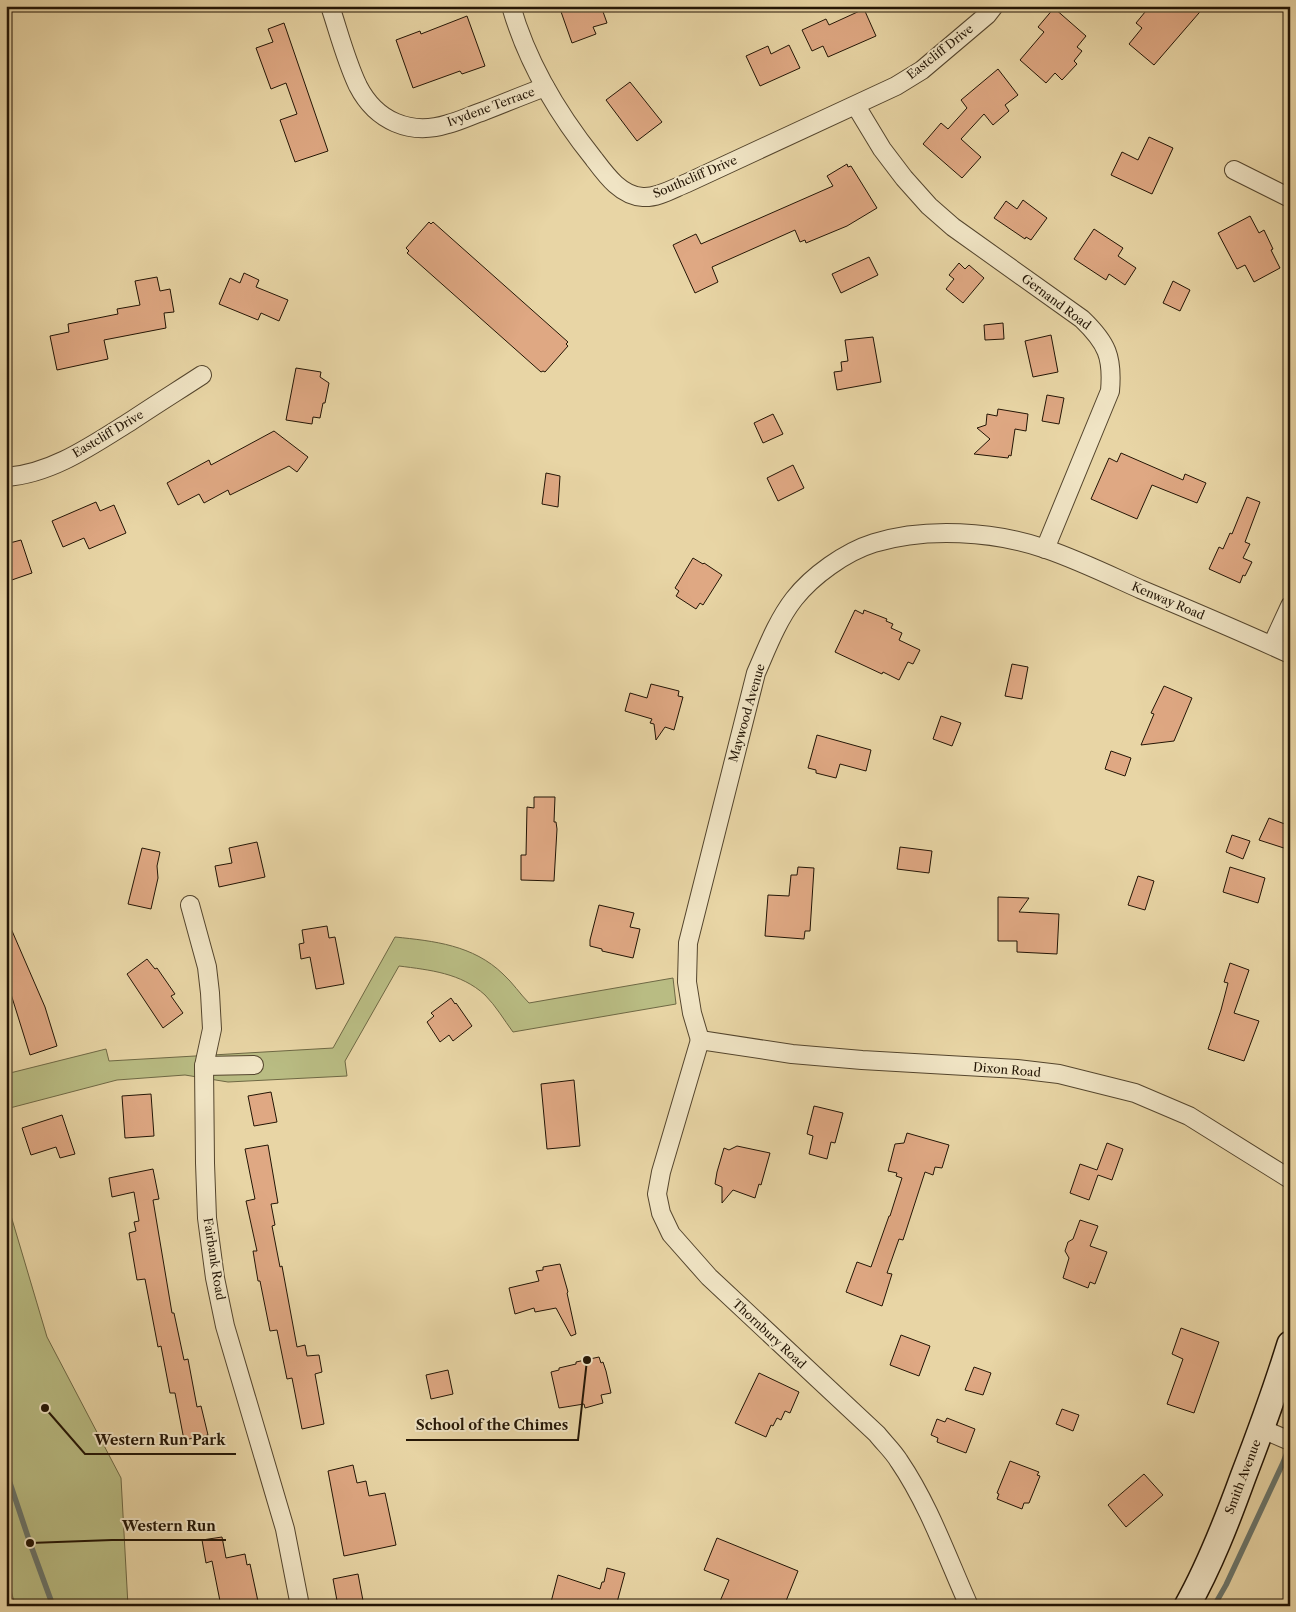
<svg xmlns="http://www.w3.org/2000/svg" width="1296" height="1612" viewBox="0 0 1296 1612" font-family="'Libre Caslon Text',serif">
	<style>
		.green { fill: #b9bc83; stroke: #6e6844 }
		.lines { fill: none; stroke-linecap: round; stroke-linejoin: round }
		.stream { stroke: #6b766c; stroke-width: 5.5 }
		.building { fill: #dfa883; stroke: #231505 }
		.street-casing { stroke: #54452d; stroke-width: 20 }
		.secondary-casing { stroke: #231505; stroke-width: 28 }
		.street { stroke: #f0e4c4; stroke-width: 18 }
		.secondary { stroke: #f0e4c4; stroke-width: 25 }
		.labels { text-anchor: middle; stroke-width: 4; stroke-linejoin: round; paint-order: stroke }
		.street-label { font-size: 12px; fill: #231505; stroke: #f0e4c4 }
		.leader { fill: none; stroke: #231505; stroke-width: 2 }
		.callout-dot { fill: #231505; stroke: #f0e4c4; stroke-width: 2 }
		.callout-label { font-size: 14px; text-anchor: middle; font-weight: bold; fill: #231505; stroke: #f0e4c4; stroke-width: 4; stroke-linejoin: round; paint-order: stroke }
	</style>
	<rect width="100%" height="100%" fill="#e8d5a5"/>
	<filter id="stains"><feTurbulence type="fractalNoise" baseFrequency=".004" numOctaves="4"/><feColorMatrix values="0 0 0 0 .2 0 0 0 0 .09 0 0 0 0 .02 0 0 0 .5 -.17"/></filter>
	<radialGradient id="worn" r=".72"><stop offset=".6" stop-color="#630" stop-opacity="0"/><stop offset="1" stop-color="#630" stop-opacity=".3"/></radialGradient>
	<g class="green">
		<path d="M395 937C434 941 473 945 503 974 513 983 520 994 529 1003L673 978 676 1004 513 1032C504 1020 496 1006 485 995 461 973 430 970 399 966L345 1061 347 1076 228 1082 185 1075 117 1080 6 1109V1074L106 1049 109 1061 333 1048Z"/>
		<path d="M6 1199 47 1337 121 1478 128 1606H15L6 1570Z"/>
	</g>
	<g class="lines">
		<g class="stream">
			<path d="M6 1471 30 1543 53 1606"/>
			<path d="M1214 1606 1226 1585 1283 1463 1290 1445"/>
		</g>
	</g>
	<g class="building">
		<path d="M559 6H601L607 23 593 27 596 34 572 43Z"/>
		<path d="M1150 6H1205L1154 65 1129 44 1142 28 1136 23Z"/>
		<path d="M1054 8 1086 36 1077 47 1082 51 1074 61 1077 64 1062 80 1055 73 1046 83 1020 60 1044 32 1038 27Z"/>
		<path d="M864 9 876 36 828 57 823 46 812 51 802 30 826 19 829 25Z"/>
		<path d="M467 16 485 66 462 74 460 71 413 88 396 40 420 31 421 34Z"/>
		<path d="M284 23 328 151 295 162 280 120 297 114 286 83 271 89 256 48 273 42 268 29Z"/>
		<path d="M789 45 800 68 760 86 746 56 768 46 771 54Z"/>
		<path d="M998 69 1018 95 1005 105 1009 111 993 125 984 114 961 139 981 157 962 178 923 144 941 123 948 129 967 108 961 100Z"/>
		<path d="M630 82 662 122 637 141 606 100Z"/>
		<path d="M1149 137 1173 148 1152 194 1111 175 1122 152 1138 160Z"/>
		<path d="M847 164 848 167 851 166 877 208 847 226 806 243 805 240 800 242 795 230 712 267 718 282 695 293 673 245 696 234 701 244 833 186 827 176Z"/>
		<path d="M1023 200 1047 218 1031 240 1026 237 1025 239 994 218 1006 201 1017 209Z"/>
		<path d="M1250 216 1259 233 1264 230 1273 249 1271 250 1280 268 1254 282 1245 265 1237 269 1218 233Z"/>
		<path d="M429 222 431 224 433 222 568 342 566 344 568 346 545 372 543 371 541 372 407 253 409 251 406 248Z"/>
		<path d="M1094 229 1123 248 1118 256 1136 268 1125 285 1109 274 1106 280 1074 259Z"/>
		<path d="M869 257 878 275 841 293 832 274Z"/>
		<path d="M959 263 965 269 969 265 984 278 963 303 946 289 954 279 949 275Z"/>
		<path d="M244 273 259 280 256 287 288 300 279 321 261 313 258 320 219 304 230 278 240 283Z"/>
		<path d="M157 277 160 291 170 289 174 312 164 313 166 328 104 340 108 359 57 370 50 336 69 332 68 324 118 314 117 309 140 305 135 281Z"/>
		<path d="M1173 281 1190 290 1180 311 1163 303Z"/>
		<path d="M1003 323 1004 339 985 340 984 325Z"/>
		<path d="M1051 335 1058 372 1033 377 1025 341Z"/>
		<path d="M873 337 881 382 837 390 834 372 842 371 841 362 848 361 845 340Z"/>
		<path d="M296 368 321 372 320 377 329 383 325 403H323L320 418 313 417 312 424 286 420Z"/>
		<path d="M1047 395 1064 398 1059 424 1042 421Z"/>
		<path d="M998 409 1028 414 1026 431 1015 429 1011 456 1009 455 1008 458 974 454 990 439 977 428 986 425 987 414 997 416Z"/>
		<path d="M773 414 783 434 763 443 754 423Z"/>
		<path d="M274 431 308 457 297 472 289 466 230 495 228 490 204 503 199 494 178 505 167 483 209 460 211 465Z"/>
		<path d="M1121 453 1183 480 1185 474 1206 483 1197 503 1152 485 1137 519 1091 499 1109 458 1117 462Z"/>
		<path d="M793 465 804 488 778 501 767 478Z"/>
		<path d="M546 473 560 476 558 507 542 504Z"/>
		<path d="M1247 497 1260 502 1245 542 1250 544 1243 558 1252 562 1245 576 1243 575 1240 583 1209 569 1219 547 1223 549 1230 533 1232 534Z"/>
		<path d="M96 502 100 511 114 505 126 533 89 549 84 538 63 547 52 521Z"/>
		<path d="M21 540 32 573 6 582V544Z"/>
		<path d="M693 558 703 564 704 563 722 575 703 605 700 603 696 609 676 596 679 591 675 588Z"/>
		<path d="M855 610 863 614 864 610 887 619 886 621 893 624 891 628 902 633 899 640 920 650 913 664 908 662 899 680 883 672 882 674 835 652Z"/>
		<path d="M1012 664 1028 667 1022 699 1005 696Z"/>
		<path d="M651 684 679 691 678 696 683 697 674 730 665 727 656 740 654 724 650 723 652 719 625 711 630 693 647 698Z"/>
		<path d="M1164 686 1192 698 1174 741 1141 745 1154 714 1151 713Z"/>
		<path d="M941 716 961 723 952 746 933 739Z"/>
		<path d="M817 735 871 750 866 771 840 764 836 778 816 773V770L808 768Z"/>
		<path d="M1111 751 1131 758 1125 776 1105 769Z"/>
		<path d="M534 797H555L554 822H556L557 829 554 881 521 880V855H526L527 807 534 808Z"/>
		<path d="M1269 818 1290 826V850L1259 840Z"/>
		<path d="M1232 835 1250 841 1243 859 1226 852Z"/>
		<path d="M257 842 265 877 219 887 215 866 232 863 229 848Z"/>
		<path d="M900 847 932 851 929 873 897 869Z"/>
		<path d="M142 848 160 852 157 866 158 878 151 909 128 904Z"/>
		<path d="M798 867 814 868 810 931H805L804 939 765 936 768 895 789 896 791 875H797Z"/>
		<path d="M1230 867 1265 878 1258 903 1223 892Z"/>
		<path d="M1138 876 1154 881 1145 910 1128 905Z"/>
		<path d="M998 897 1029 898 1019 912 1059 914 1057 954 1017 952V941H998Z"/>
		<path d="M599 905 634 913 630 927 640 929 633 958 602 951V949L590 946V940Z"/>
		<path d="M6 917 45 1007 57 1046 30 1055 10 991 6 992Z"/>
		<path d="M327 926 329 938 335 937 344 984 316 989 310 957 301 959 299 944 304 943 302 930Z"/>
		<path d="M147 959 155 969 157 968 175 994 171 996 183 1013 163 1028 127 974Z"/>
		<path d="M1230 963 1249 970 1234 1013 1259 1021 1244 1061 1208 1049 1221 1010 1228 983 1224 982Z"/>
		<path d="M451 998 455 1004 456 1003 472 1026 453 1041 449 1035 440 1042 427 1022 434 1016 431 1013Z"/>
		<path d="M574 1080 580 1146 547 1149 541 1084Z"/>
		<path d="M271 1092 277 1122 254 1126 248 1096Z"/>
		<path d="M151 1094 154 1136 125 1138 122 1096Z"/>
		<path d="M814 1106 843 1113 835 1143 831 1142 827 1159 809 1154 813 1136 807 1134Z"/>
		<path d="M62 1115 75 1154 60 1158 56 1147 31 1155 22 1128Z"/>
		<path d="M907 1133 949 1145 942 1168 935 1167 933 1175 925 1172 903 1240 899 1239 887 1273 892 1274 882 1306 846 1292 857 1262 871 1267 889 1216H890L902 1178 896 1176 897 1173 888 1171 895 1144 904 1143Z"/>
		<path d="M1107 1143 1123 1149 1112 1180 1098 1175 1089 1200 1070 1193 1080 1164 1097 1170Z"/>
		<path d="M268 1145 278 1203 271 1204 275 1225 272 1226 280 1267 282 1266 297 1347 305 1345 307 1356 319 1355 322 1372 315 1374 324 1424 302 1429 292 1378 287 1379 277 1330 270 1331 260 1281H258L253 1251H257L246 1201 255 1199 245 1149Z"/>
		<path d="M737 1146 770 1153 761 1185 759 1184 755 1198 733 1190 722 1203V1187L715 1184 717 1172 724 1148 729 1150Z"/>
		<path d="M153 1169 159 1199 153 1200 172 1313H174L184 1360 188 1359 197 1407 201 1406 208 1435 184 1440 175 1393H170L161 1346 158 1347 145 1279 137 1280 129 1233 136 1231 134 1222 139 1221 134 1192 112 1197 109 1178Z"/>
		<path d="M1080 1220 1098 1226 1090 1246 1107 1252 1095 1284 1090 1282 1088 1288 1063 1278 1069 1258 1065 1251 1068 1242 1073 1239Z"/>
		<path d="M560 1264 568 1292 567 1293 576 1334 571 1336 556 1308 535 1312 534 1308 515 1314 509 1288 539 1281 536 1271 543 1270V1267Z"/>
		<path d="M1181 1328 1219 1342 1194 1413 1167 1404 1183 1359 1172 1354Z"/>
		<path d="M901 1335 930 1346 919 1376 890 1365Z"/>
		<path d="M599 1357 601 1363 603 1362 606 1371 611 1393 601 1395 603 1403 585 1408 584 1404 559 1408 551 1372 559 1370V1368L576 1364V1362Z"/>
		<path d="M974 1367 991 1373 983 1395 965 1390Z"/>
		<path d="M448 1370 453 1394 431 1399 426 1375Z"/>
		<path d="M759 1373 799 1392 790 1413 785 1411 781 1420 777 1418 773 1426 771 1425 766 1437 735 1423Z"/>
		<path d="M1062 1409 1079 1415 1073 1431 1056 1424Z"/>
		<path d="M947 1418 975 1429 966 1453 937 1442 938 1438 931 1435 937 1419 945 1422Z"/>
		<path d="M1010 1461 1039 1472 1037 1475 1040 1476 1029 1503H1024L1022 1509 997 1499 999 1494 997 1493Z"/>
		<path d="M353 1465 357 1483 366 1481 369 1496 385 1493 396 1545 344 1556 328 1471Z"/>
		<path d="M1144 1474 1163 1495 1126 1527 1108 1505Z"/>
		<path d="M222 1537 226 1558 245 1554 247 1565 250 1564 259 1606H221L212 1561 206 1563 202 1540Z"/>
		<path d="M717 1538 798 1571 784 1606H718L729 1580 704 1570Z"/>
		<path d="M607 1568 625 1573 616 1606H550L558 1575 600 1589 602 1582H604Z"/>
		<path d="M358 1574 364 1606H338L333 1579Z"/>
	</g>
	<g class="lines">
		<defs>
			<g id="street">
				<path d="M330 6C339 33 346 61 358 86 376 121 410 136 448 124 460 121 472 115 484 111 504 103 524 95 545 87"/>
				<path d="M511 6C527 62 558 114 594 159 606 175 621 196 643 197 658 198 674 188 687 183L896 86 922 70 987 15 994 6"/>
				<path d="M856 106 882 149 904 178 929 206 953 227 1082 319C1107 343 1113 357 1110 391L1045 549"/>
				<path d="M1234 170 1290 198"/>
				<path d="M6 477C52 474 94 444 131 421 155 405 179 390 202 375"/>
				<path d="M1272 645 1290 606"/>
				<path d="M190 905 207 967 210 993 212 1029 204 1066 205 1163 207 1218 215 1278 225 1326 285 1529 300 1606"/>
				<path d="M700 1040 692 1013 687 982 688 943 756 673C767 648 777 621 794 599 812 576 845 552 874 543 926 527 994 531 1046 549 1078 560 1109 575 1140 589 1190 610 1240 631 1290 654"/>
				<path d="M700 1040 661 1172 657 1194 661 1213 671 1234 709 1277 877 1434C884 1443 893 1451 899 1461 929 1505 947 1557 969 1606"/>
				<path d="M700 1040 792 1054 862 1060 1017 1069 1059 1074 1135 1093 1189 1116 1290 1179"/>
				<path d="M204 1066 254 1065"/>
				<path d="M1262 1429 1290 1441"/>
			</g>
			<path id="secondary" d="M1187 1606C1210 1565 1227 1521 1243 1477 1260 1433 1276 1389 1290 1344"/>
		</defs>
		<use href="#street" class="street-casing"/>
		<use href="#secondary" class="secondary-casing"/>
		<use href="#street" class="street"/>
		<use href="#secondary" class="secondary"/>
	</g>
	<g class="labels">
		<g class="street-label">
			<text transform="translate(940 52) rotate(-38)" y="4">Eastcliff Drive</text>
			<text transform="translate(491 107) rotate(-20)" y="4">Ivydene Terrace</text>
			<text transform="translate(695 177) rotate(-23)" y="4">Southcliff Drive</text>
			<text transform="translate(1056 302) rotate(37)" y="4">Gernand Road</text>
			<text transform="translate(108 434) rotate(-31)" y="4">Eastcliff Drive</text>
			<text transform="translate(1168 601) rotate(23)" y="4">Kenway Road</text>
			<text transform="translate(747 713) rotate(-74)" y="4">Maywood Avenue</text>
			<text transform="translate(1007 1070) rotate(5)" y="4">Dixon Road</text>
			<text transform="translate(214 1259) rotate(81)" y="4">Fairbank Road</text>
			<text transform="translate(769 1334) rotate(43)" y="4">Thornbury Road</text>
			<text transform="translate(1243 1477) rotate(-69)" y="4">Smith Avenue</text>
		</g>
	</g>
	<path class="leader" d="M587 1360L578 1440H406M45 1408L85 1454H236M30 1543L112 1540H226"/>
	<g class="callout-dot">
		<circle cx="587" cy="1360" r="5"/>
		<circle cx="45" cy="1408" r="5"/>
		<circle cx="30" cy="1543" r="5"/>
	</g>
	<g class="callout-label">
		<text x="492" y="1430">School of the Chimes</text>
		<text x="160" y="1445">Western Run Park</text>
		<text x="169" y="1531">Western Run</text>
	</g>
	<rect width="1296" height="1612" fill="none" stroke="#e8d5a5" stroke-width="25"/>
	<rect x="8" y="8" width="1281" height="1597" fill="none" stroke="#231505" stroke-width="2.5"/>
	<rect x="12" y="12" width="1271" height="1587" fill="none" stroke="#231505"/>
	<rect width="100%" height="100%" filter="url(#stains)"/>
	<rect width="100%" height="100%" fill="url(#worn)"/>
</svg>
